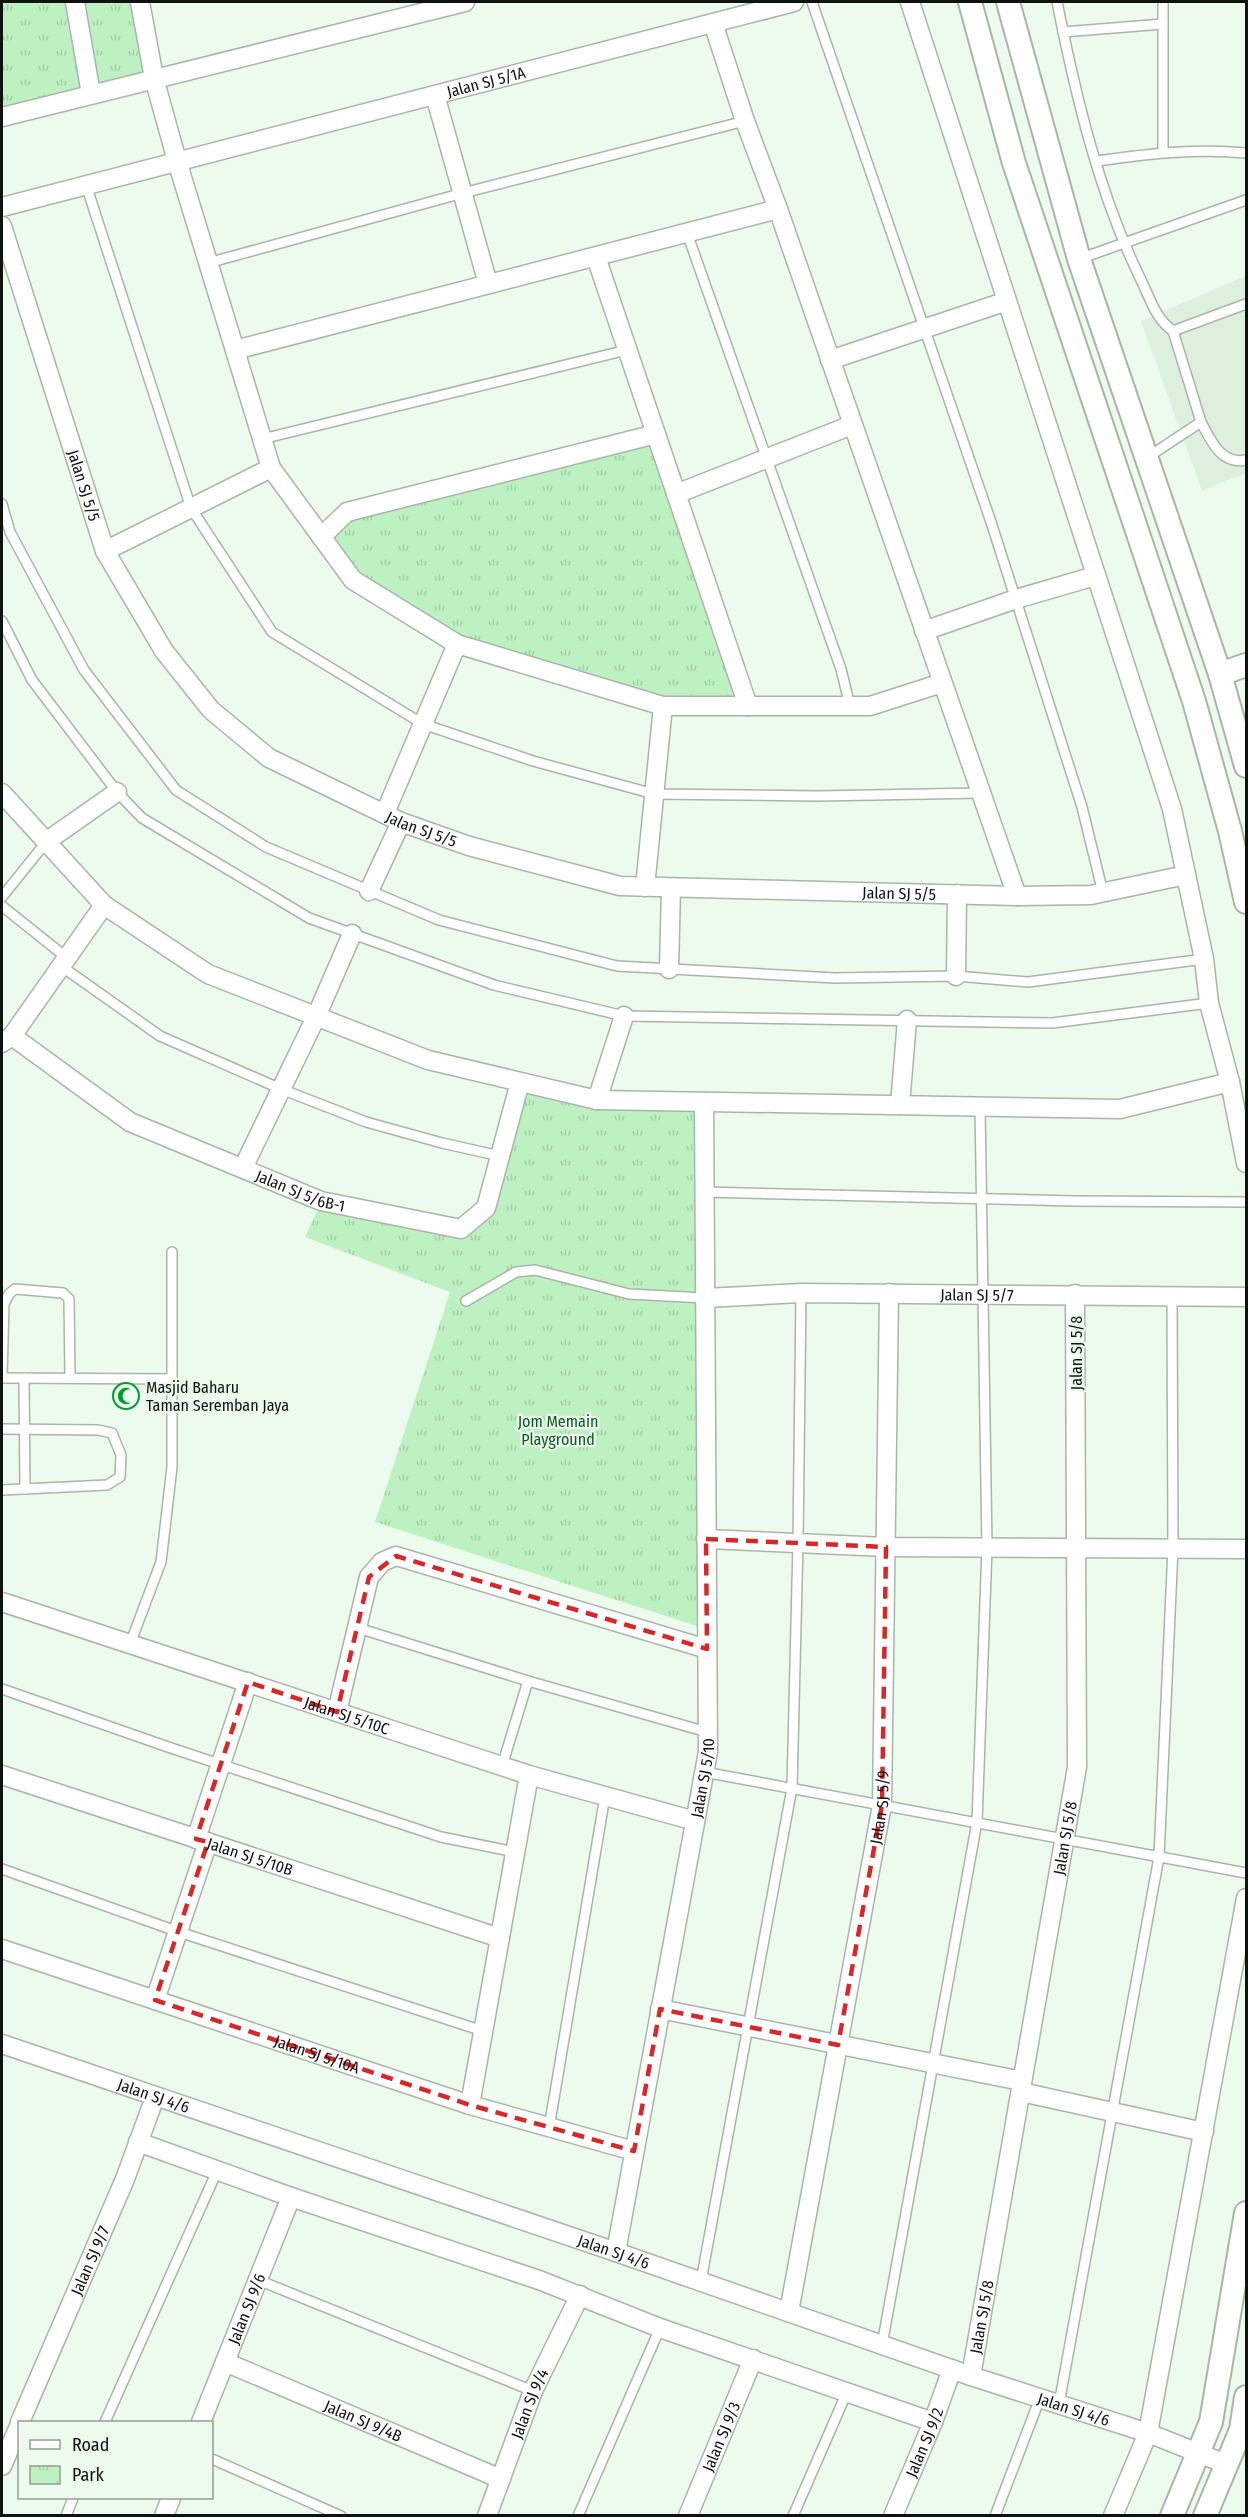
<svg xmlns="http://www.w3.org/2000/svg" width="1248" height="2517" viewBox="0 0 1248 2517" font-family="'Fira Sans Condensed',sans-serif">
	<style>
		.built { fill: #ddf0de }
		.park { fill: url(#park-tufts) }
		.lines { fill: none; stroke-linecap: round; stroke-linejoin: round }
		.service-casing { stroke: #a9b5a9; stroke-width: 12 }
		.minor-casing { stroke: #a9b5a9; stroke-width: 21 }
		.tertiary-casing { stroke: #a9b5a9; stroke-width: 26 }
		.service { stroke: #fff; stroke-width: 9 }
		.minor { stroke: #fff; stroke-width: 18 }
		.tertiary { stroke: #fff; stroke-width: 22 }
		.marked { fill: none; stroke: #d62828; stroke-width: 4.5; stroke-dasharray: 12 8; stroke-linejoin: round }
		.labels { text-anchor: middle; stroke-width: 4.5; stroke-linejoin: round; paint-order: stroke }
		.street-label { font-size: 16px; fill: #0f130f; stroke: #edfaee }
		.poi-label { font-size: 16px; fill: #0f130f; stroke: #edfaee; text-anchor: start }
		.park-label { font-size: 16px; fill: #085d1e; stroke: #edfaee }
	</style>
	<defs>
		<pattern id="park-tufts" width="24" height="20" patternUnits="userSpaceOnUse" patternTransform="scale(1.5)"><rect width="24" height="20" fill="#bef1c1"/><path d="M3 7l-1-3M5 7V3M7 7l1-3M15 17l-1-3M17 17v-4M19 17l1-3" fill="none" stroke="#a2cea5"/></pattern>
	</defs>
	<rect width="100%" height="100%" fill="#edfaee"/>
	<path class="built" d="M1246 276V473L1202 491 1141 321Z"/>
	<g class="park">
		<path d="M2 2H134L149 74 2 113Z"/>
		<path d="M654 438 744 703 663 704 456 640 354 578 326 537 348 514Z"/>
		<path d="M522 1087 699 1107 703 1628 375 1522 450 1292 305 1237 320 1205 461 1233 490 1209Z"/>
	</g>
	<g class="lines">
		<defs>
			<g id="service">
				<path d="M812 2 991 522 1082 807 1103 893"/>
				<path d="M1057 2C1076 97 1099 195 1142 282 1151 301 1156 319 1173 331L1246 304"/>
				<path d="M1063 32 1163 24"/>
				<path d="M1163 152V2"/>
				<path d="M1097 161C1147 154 1196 148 1246 153"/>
				<path d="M86 185 191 508 272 632 423 724 533 761 654 794 818 796 981 793"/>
				<path d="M687 233 841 669 850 706"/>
				<path d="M1079 259 1246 200"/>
				<path d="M208 263 463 193 745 121"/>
				<path d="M1173 331 1201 422"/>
				<path d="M262 439 627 350"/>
				<path d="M1148 457 1201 422C1211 441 1221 465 1246 460"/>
				<path d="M2 504 10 532 84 670 176 790 266 847 439 920 617 966 835 978 956 976 1028 982 1204 959"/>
				<path d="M2 621 32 680 117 792 142 818 309 918 494 985 624 1016 1052 1023 1209 1003"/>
				<path d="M2 897 47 841"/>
				<path d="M2 906 67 958"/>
				<path d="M61 966 160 1036 281 1089 366 1122 442 1143 500 1156"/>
				<path d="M704 1192 1075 1201 1246 1202"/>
				<path d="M466 1301 516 1272 535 1270 629 1294 705 1298"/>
				<path d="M2 1377 4 1304 9 1294 15 1289 63 1293 69 1299 70 1378"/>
				<path d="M2 1378 172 1379"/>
				<path d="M24 1378 25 1489"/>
				<path d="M2 1429 98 1430 112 1433 121 1455 120 1477 107 1485 2 1490"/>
				<path d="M358 1628 528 1681 707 1732"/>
				<path d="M130 1644 161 1562 172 1467V1252"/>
				<path d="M2 1689 171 1748 441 1837 515 1852"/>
				<path d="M502 1766 528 1681"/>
				<path d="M704 1772 1246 1873"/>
				<path d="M2 1869 179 1932 483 2031"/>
				<path d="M549 2128 605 1796"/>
				<path d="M258 2280 533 2391"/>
				<path d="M701 2281 792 1788 798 1543 801 1293"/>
				<path d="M882 2345 977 1822 987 1548 980 1106"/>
				<path d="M1059 2404 1159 1857 1173 1548 1172 1294"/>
				<path d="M105 2422 217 2171"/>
				<path d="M212 2459 341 2516"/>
				<path d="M66 2516 73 2498"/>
				<path d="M578 2516 660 2328"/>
				<path d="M793 2516 847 2392"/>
				<path d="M995 2516 1040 2398"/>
			</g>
			<g id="minor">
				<path d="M75 2 91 94"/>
				<path d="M140 2 154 78 177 161 271 468 353 580 457 644 663 706H870L942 683"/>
				<path d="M910 2 1172 809 1204 959 1209 1003 1230 1082 1246 1163"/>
				<path d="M713 23 745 121 778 209 1017 896"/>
				<path d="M435 95 488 284"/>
				<path d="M2 117 465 2"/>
				<path id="s1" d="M2 207 794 2"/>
				<path id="s2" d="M2 226 105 551 164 651 211 710 269 758 401 822 469 846 620 886 1017 896 1091 895 1186 875"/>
				<path d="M596 257 748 706"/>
				<path d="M235 350 778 209"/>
				<path d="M830 360 1007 301"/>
				<path d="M676 494 852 425"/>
				<path d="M321 537 347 512 656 434"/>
				<path d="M105 551 271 468"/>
				<path d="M924 631 1016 599 1095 576"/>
				<path d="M2 793 104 905 208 974 428 1060 597 1100 1120 1109 1230 1082"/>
				<path d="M385 813 457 644"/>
				<path d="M47 841 117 792"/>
				<path d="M645 887 663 706"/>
				<path d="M369 891 401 822"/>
				<path d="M669 969 671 888"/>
				<path d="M956 976 957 894"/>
				<path id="s3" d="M12 1036 130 1122 321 1201 461 1229 486 1208 520 1082"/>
				<path d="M2 1043 12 1036 104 905"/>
				<path d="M597 1100 624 1016"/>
				<path d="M900 1105 907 1020"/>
				<path d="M243 1168 316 1017 352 934"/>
				<path id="s4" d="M705 1298 801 1293 1246 1297"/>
				<path d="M706 1539 886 1547 1246 1549"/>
				<path id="s5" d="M2 1602 529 1775 695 1821"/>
				<path d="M337 1712 369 1577 382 1562 396 1556 707 1649"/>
				<path id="s6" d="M2 1775 500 1938"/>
				<path d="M196 1839 248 1682"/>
				<path id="s7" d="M2 1949 470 2105 634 2151"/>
				<path d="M155 2000 208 1842"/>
				<path d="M660 2009 1022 2081"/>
				<path id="s8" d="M2 2044 616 2252 971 2376 1148 2433 1226 2464"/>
				<path d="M1021 2092 1204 2132"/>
				<path d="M470 2105 529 1775"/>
				<path d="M138 2142 291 2197 539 2280 660 2328 933 2422"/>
				<path id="s9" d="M616 2252 708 1752 704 1102"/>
				<path id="s10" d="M789 2312 882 1805 889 1293"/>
				<path id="s11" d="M225 2362 501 2479"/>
				<path id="s12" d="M971 2376 1077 1767 1075 1294"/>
				<path id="s13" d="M20 2422 125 2179 155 2097"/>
				<path id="s14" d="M201 2422 291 2197"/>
				<path d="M2 2466 20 2424"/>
				<path d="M164 2516 171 2498"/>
				<path id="s15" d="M487 2516 533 2391 580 2295"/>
				<path id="s16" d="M688 2516 753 2359"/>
				<path id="s17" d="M893 2516 933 2422 952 2369"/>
				<path d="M1113 2516 1148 2433 1246 1898"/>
			</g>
			<g id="tertiary">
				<path d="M970 2 1014 163 1194 701 1230 831 1246 902"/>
				<path d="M1008 2 1079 259 1220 674 1246 766"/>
				<path d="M1220 674 1246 665"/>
				<path d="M1172 2516 1211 2422 1246 2213"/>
				<path d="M1205 2516 1241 2430 1246 2397"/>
			</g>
		</defs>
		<use href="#service" class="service-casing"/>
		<use href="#minor" class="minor-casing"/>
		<use href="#tertiary" class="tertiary-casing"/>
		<use href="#service" class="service"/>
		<use href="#minor" class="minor"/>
		<use href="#tertiary" class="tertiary"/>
	</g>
	<path class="marked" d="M706 1539 886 1547 882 1805 838 2045 660 2009 634 2151 470 2105 155 2000 208 1842 196 1839 248 1682 337 1712 369 1577 396 1556 707 1649Z"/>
	<defs>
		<symbol id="mosque-ring" viewBox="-11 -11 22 22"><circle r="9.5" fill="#edfaee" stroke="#049a33" stroke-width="1.5"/><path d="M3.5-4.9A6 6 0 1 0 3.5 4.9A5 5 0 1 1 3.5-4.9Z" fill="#049a33"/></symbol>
	</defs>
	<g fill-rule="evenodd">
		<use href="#mosque-ring" x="111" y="1381" width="30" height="30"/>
	</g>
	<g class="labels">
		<g class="street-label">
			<text dy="6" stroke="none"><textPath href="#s1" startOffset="500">Jalan SJ 5/1A</textPath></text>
			<text dy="6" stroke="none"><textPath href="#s2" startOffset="272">Jalan SJ 5/5</textPath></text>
			<text dy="6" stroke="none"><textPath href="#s2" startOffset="776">Jalan SJ 5/5</textPath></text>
			<text dy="6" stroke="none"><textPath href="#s2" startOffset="1262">Jalan SJ 5/5</textPath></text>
			<text dy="6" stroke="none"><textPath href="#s3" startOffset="330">Jalan SJ 5/6B-1</textPath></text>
			<text dy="6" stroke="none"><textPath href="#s4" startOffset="272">Jalan SJ 5/7</textPath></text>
			<text transform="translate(1076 1353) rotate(-90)" y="6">Jalan SJ 5/8</text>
			<text dy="6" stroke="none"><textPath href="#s5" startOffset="363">Jalan SJ 5/10C</textPath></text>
			<text dy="6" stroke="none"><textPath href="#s9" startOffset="482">Jalan SJ 5/10</textPath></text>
			<text dy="6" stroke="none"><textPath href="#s10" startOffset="513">Jalan SJ 5/9</textPath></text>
			<text dy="6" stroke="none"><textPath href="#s12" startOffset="546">Jalan SJ 5/8</textPath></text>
			<text dy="6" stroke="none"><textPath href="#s6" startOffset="261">Jalan SJ 5/10B</textPath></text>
			<text dy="6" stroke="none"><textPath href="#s7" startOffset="332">Jalan SJ 5/10A</textPath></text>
			<text dy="6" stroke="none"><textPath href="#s8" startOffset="160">Jalan SJ 4/6</textPath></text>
			<text dy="6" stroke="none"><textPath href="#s8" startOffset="646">Jalan SJ 4/6</textPath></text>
			<text dy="6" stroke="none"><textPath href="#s13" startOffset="176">Jalan SJ 9/7</textPath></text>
			<text dy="6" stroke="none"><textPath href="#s14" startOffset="122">Jalan SJ 9/6</textPath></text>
			<text dy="6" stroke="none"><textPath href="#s12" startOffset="60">Jalan SJ 5/8</textPath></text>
			<text dy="6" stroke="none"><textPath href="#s15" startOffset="120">Jalan SJ 9/4</textPath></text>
			<text dy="6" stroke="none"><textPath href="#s8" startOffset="1132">Jalan SJ 4/6</textPath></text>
			<text dy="6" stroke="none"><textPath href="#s11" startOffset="150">Jalan SJ 9/4B</textPath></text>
			<text dy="6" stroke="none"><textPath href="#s16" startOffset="86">Jalan SJ 9/3</textPath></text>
			<text dy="6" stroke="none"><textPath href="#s17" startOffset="80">Jalan SJ 9/2</textPath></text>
		</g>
		<g class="poi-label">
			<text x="146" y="1393">Masjid Baharu<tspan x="146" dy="18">Taman Seremban Jaya</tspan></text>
		</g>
		<g class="park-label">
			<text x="558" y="1427">Jom Memain<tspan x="558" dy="18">Playground</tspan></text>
		</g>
	</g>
	<rect width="1248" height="2517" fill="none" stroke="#0f130f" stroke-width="6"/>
	<rect x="18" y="2421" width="195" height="78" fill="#edfaee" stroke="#949e95" stroke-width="1.5"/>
	<rect x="30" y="2440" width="30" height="9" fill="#ffffff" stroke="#949e95" stroke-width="1.5"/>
	<text x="72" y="2451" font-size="18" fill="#0f130f">Road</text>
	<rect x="30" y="2466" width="30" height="18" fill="url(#park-tufts)" stroke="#949e95" stroke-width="1.5"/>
	<text x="72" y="2481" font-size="18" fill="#0f130f">Park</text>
</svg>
